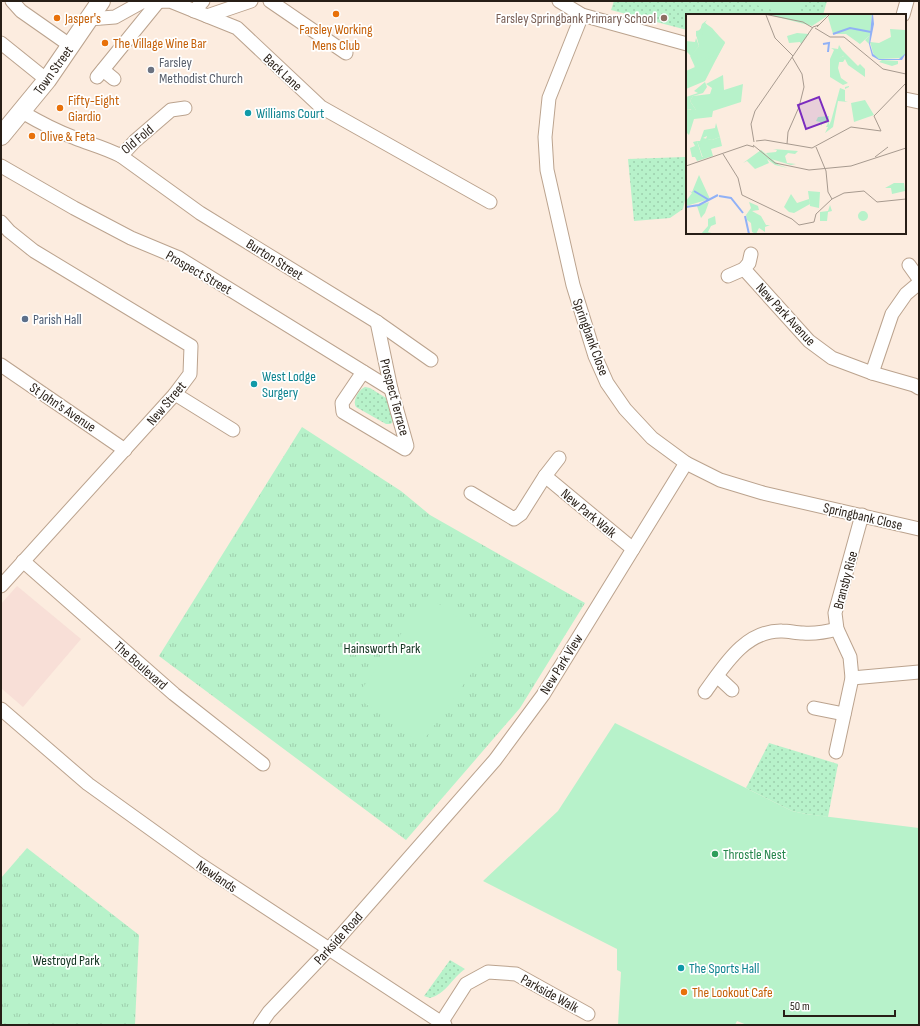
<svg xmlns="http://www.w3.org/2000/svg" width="920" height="1026" viewBox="0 0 920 1026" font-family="'Sofia Sans Condensed',sans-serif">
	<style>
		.education { fill: #f8dfd7 }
		.grass { fill: url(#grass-dots) }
		.park { fill: url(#park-tufts) }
		.pitch { fill: #b7f2ca }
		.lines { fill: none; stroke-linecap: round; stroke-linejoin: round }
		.minor-casing { stroke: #bba38e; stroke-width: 15 }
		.secondary-casing { stroke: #bba38e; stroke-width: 20 }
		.minor { stroke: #fff; stroke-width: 13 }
		.secondary { stroke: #fff; stroke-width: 18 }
		.food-dot { fill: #e8710a; stroke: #fff; stroke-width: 1.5 }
		.education-dot { fill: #8d6e63; stroke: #fff; stroke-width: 1.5 }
		.worship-dot { fill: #6b7280; stroke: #fff; stroke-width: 1.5 }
		.culture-dot { fill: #0f9aa8; stroke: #fff; stroke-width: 1.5 }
		.service-dot { fill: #5c6f8a; stroke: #fff; stroke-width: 1.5 }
		.leisure-dot { fill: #2e9e5b; stroke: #fff; stroke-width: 1.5 }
		.labels { text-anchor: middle; stroke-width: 3.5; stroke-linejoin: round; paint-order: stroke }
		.food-label { font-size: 14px; fill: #c56008; stroke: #fff; text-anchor: start }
		.education-label { font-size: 14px; fill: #785e54; stroke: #fff; text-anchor: end }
		.worship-label { font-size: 14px; fill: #5b616d; stroke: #fff; text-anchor: start }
		.street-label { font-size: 14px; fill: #271e16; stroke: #fff }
		.culture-label { font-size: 14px; fill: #0d838f; stroke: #fff; text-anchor: start }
		.service-label { font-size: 14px; fill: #4e5e75; stroke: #fff; text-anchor: start }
		.park-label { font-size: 14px; fill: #11331f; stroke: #fff }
		.leisure-label { font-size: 14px; fill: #27864d; stroke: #fff; text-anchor: start }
		.inset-river { fill: none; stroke: #90b1f6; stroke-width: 2 }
		.inset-road { fill: none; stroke: #a79a8f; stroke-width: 1 }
		.view { fill: #7b2cbf; fill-opacity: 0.15; stroke: #7b2cbf; stroke-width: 2 }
		.inset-edge { fill: none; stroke: #271e16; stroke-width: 2 }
	</style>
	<defs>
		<pattern id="grass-dots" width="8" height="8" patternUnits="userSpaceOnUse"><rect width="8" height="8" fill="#b7f2ca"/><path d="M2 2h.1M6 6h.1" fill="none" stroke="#9dcfad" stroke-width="1.8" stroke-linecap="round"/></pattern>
		<pattern id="park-tufts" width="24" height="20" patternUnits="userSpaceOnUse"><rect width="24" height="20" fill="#b7f2ca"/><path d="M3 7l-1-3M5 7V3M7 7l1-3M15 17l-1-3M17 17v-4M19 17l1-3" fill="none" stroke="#9dcfad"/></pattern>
	</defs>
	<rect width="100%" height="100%" fill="#fcecdf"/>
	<path class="education" d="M17 586 81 639 23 707 1 688V604Z"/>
	<g class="grass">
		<path d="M614 1H827L823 15H687V30L611 10Z"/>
		<path d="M685 157 687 191 683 209 670 218 634 221 628 159Z"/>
		<path d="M365 387 370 388 386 398 393 420 392 423 390 424H386L356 407C352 401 359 389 365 387Z"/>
		<path d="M769 743 838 764 828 817 806 814 792 811 746 788Z"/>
		<path d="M450 960 465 969C452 978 446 994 430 998L424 996Z"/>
	</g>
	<g class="park">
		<path d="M302 427 401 491 430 515 585 603 520 708 406 840 159 656Z"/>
		<path d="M27 848 139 935 135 1025H1V878Z"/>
	</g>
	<g class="pitch">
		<path d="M744 1H804L799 15H787Z"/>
		<path d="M428 596 493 643 421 744 356 697Z"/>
		<path d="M615 723 792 811 806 814 919 828V1025H747L737 1021 735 1025H618L621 972 617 970V949L483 881 558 811Z"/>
	</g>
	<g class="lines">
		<defs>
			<g id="minor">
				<path d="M12 1 21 11 71 46"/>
				<path d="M270 1 346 53"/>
				<path d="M559 1 582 15 687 44"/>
				<path d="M194 11 203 1"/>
				<path d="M582 15 549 98 545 137 547 170 573 285 595 356 607 383 625 409 652 438 686 463 720 480 763 493 919 529"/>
				<path d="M903 15 907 1"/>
				<path d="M207 16 251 1"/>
				<path d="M89 19 115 17 142 2 170 1 237 28 321 107 490 202"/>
				<path d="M1 43 47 80"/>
				<path d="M103 70 114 79"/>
				<path d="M97 77 158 2"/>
				<path d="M905 99 919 102"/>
				<path d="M22 112C39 122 56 131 75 138 90 144 106 148 121 156L135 141 171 110 185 108"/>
				<path d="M121 156 200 213 377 322 431 360"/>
				<path d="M1 166 74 208 131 238 179 258 391 389"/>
				<path d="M1 222 9 231 34 251 191 346 190 374 175 394 1 586"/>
				<path d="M751 254 749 263 744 269 809 341 832 358 872 373 914 385 919 388"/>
				<path d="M909 265 919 279"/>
				<path d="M728 276 744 269"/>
				<path d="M1 365 125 450"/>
				<path d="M363 372 342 403 343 412 405 449 407 446 391 389 377 322"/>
				<path d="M872 373 892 314 906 294 919 283"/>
				<path d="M175 394 233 430"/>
				<path d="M545 476 633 549"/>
				<path d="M471 493 514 519 521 514 545 476 559 458"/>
				<path d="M23 561 174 694 263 764"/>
				<path d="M717 676 732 690"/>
				<path d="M852 678 919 672"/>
				<path d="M705 692C724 666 745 630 782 631 789 631 796 633 803 633 815 634 826 632 837 629"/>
				<path d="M814 708 844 714"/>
				<path d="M1 709 88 784 198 863 445 1025"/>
				<path d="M836 752 852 678 850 657 837 629 835 613 862 515"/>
				<path d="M441 1023 466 984 488 972 516 974 588 1014"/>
				<path d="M260 1025 269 1012 329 949 495 760 543 695 686 463"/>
			</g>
			<path id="secondary" d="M1 136 47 80 101 1"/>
		</defs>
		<use href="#minor" class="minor-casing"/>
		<use href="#secondary" class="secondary-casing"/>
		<use href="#minor" class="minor"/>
		<use href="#secondary" class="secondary"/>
	</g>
	<g class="food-dot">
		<circle cx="336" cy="14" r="4"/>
		<circle cx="57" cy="18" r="4"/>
		<circle cx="105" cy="43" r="4"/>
		<circle cx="60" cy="108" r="4"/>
		<circle cx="32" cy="136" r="4"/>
		<circle cx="684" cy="992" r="4"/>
	</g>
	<circle class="education-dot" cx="664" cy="18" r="4"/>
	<circle class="worship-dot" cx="151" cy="70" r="4"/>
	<g class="culture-dot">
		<circle cx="248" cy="113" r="4"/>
		<circle cx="254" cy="384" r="4"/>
		<circle cx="681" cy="968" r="4"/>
	</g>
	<circle class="service-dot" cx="25" cy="319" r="4"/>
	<circle class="leisure-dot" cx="715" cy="854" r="4"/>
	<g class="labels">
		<g class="food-label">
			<text x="65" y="23">Jasper's</text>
			<text x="336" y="34" text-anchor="middle">Farsley Working<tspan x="336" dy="16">Mens Club</tspan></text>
			<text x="113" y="48">The Village Wine Bar</text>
			<text x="68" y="105">Fifty-Eight<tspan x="68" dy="16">Giardio</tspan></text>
			<text x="40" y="141">Olive &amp; Feta</text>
			<text x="692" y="997">The Lookout Cafe</text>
		</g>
		<g class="education-label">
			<text x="656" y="23">Farsley Springbank Primary School</text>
		</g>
		<g class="worship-label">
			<text x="159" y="67">Farsley<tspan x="159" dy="16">Methodist Church</tspan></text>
		</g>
		<g class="street-label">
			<text transform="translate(53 70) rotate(-54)" y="5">Town Street</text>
			<text transform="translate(283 72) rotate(43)" y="5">Back Lane</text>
			<text transform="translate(137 139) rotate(-40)" y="5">Old Fold</text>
			<text transform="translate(275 259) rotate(32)" y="5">Burton Street</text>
			<text transform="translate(199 272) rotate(30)" y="5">Prospect Street</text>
			<text transform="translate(786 314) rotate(47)" y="5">New Park Avenue</text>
			<text transform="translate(591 337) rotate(70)" y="5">Springbank Close</text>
			<text transform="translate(395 397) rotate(75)" y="5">Prospect Terrace</text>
			<text transform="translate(166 403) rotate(-50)" y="5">New Street</text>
			<text transform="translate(63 407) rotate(34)" y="5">St John's Avenue</text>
			<text transform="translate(589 513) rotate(40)" y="5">New Park Walk</text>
			<text transform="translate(863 516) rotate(13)" y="5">Springbank Close</text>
			<text transform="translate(845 580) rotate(-75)" y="5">Bransby Rise</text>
			<text transform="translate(561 664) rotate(-58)" y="5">New Park View</text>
			<text transform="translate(141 665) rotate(41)" y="5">The Boulevard</text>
			<text transform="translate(217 876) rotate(34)" y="5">Newlands</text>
			<text transform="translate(338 938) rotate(-48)" y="5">Parkside Road</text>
			<text transform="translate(550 993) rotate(29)" y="5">Parkside Walk</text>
		</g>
		<g class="culture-label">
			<text x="256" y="118">Williams Court</text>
			<text x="262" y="381">West Lodge<tspan x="262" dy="16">Surgery</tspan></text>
			<text x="689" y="973">The Sports Hall</text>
		</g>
		<g class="service-label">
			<text x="33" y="324">Parish Hall</text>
		</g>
		<g class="park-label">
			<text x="382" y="653">Hainsworth Park</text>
			<text x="66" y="965">Westroyd Park</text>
		</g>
		<g class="leisure-label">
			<text x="723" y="859">Throstle Nest</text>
		</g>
	</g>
	<g transform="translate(686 14)">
		<rect width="220" height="220" fill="#fcecdf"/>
		<path d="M80 0H139L141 2 126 12ZM145 0H186L183 30 179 26 183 22V17H171L174 30 160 20H147L142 3ZM19 9 39 28 19 67 0 75V57L9 53 4 42 13 32 10 20ZM153 31 159 41 154 44 152 54 155 64 162 69 157 71 144 63V45L148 36 145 34 152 35ZM196 46 212 47V50L206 52 193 48ZM37 61 38 76 57 70 55 88 27 97 26 103 8 105 3 121 0 118V95L10 96 4 87 7 82 24 80 26 74 20 70ZM163 72V73L159 75V87L162 88 152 87 147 113 139 119 145 107 154 74 159 76V73ZM87 135 112 137 109 140 102 139 99 142 101 149 110 150 112 152 110 150 105 151 85 145 80 139 90 138 91 136ZM13 161 24 185 0 192V187L6 179 3 177 6 178ZM23 188 19 199 15 204 11 192ZM63 188 72 192 73 196 66 197 75 202 80 211H84L79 213V218L73 214 70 220 66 218 65 209 61 206 60 201 65 194ZM29 202 30 210 25 212 22 218 29 220H15L22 212V205Z" fill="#b7f2ca"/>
		<path d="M21 6 19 9 26 14 39 29 29 47 38 28 19 10 16 13 17 22 12 20 10 23V17L15 16V13L16 10ZM10 24 13 32 5 42 0 37V27L9 28ZM156 36 172 52 174 50 179 55V63L162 51 159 45 157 48H152L153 44 158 42ZM28 37 25 41 18 47 28 42 27 46 16 48 20 50 16 54 8 53 12 50 7 43 12 44 11 47 14 48 18 38 20 40 17 43 19 44 21 40 24 38 22 40 23 42ZM19 68 21 73 17 79 7 82 4 87 10 96 6 98 5 95H0V83L12 79 8 77ZM30 109 34 123 26 126 20 125 21 122 17 124V137L22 142 17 144 11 127 7 128 11 127H14L18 116 29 114ZM75 136 93 151 102 154 89 151 81 145 83 149 69 155 61 147 57 149Z" fill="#b7f2ca"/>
		<path d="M122 177 134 178 133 194 124 192Z" fill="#b7f2ca"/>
		<path d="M220 12V39L215 44 193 45 188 42 184 28 193 29 205 23 204 15 219 16ZM171 17H183V22L174 30 168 24ZM111 19 123 20 115 30 114 28 103 29 101 22ZM179 86 188 101 168 108 165 89ZM34 123 36 132 25 135 27 142 11 147 9 143H6L4 134 9 132 7 128 11 127H12L13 128 11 127 7 128 11 127 16 143H21L18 142 14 131 17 124 26 126ZM208 169H218L219 177 206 180 205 174H199ZM105 180 111 189 123 185 124 190 108 199 103 198 98 193ZM144 191 146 197 142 198 141 207H134V198L142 197ZM172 202a5 5 0 1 1 10 0a5 5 0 1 1-10 0Z" fill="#b7f2ca"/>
		<path d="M143 102V113H140L142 109H137L135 112 134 108 130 107 132 103Z" fill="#b7f2ca"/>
		<path d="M186 0H187L188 10 184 30 187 40 193 45H213L220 39 216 46H193L186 42 183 30Z" fill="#90b1f6"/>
		<path class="inset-river" d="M147 20 164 14 185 18M137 30 143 29 142 38M8 177 23 186M33 182 45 184 57 199M0 193 13 191 32 181M59 202 63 220"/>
		<path class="inset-road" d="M78 0 117 8 127 14M80 1 89 24 107 42M131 13 144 0M129 14 144 23H158L197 55 220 60M195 117 188 102 220 69M70 127 79 126 126 134 165 113 195 117M68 128 65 110 69 97 127 13 133 11M101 130 102 118 113 93 118 73 116 60 106 43M67 131 89 149 123 156 165 152 220 134M130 133 140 157 142 178 146 185M37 140 52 164 56 181 106 205 113 211 128 208 130 200 146 185 158 179 178 177 191 188 220 185M189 143 202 133M0 152 61 131 68 133"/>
		<path class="view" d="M133 83 142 107 120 115 112 91Z"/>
		<rect width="220" height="220" class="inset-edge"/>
	</g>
	<rect width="920" height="1026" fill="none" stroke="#271e16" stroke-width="4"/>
	<path d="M784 1010v6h111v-6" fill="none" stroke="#271e16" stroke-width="2"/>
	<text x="790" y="1010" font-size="12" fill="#271e16" stroke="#ffffff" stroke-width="3" paint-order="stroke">50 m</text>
</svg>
